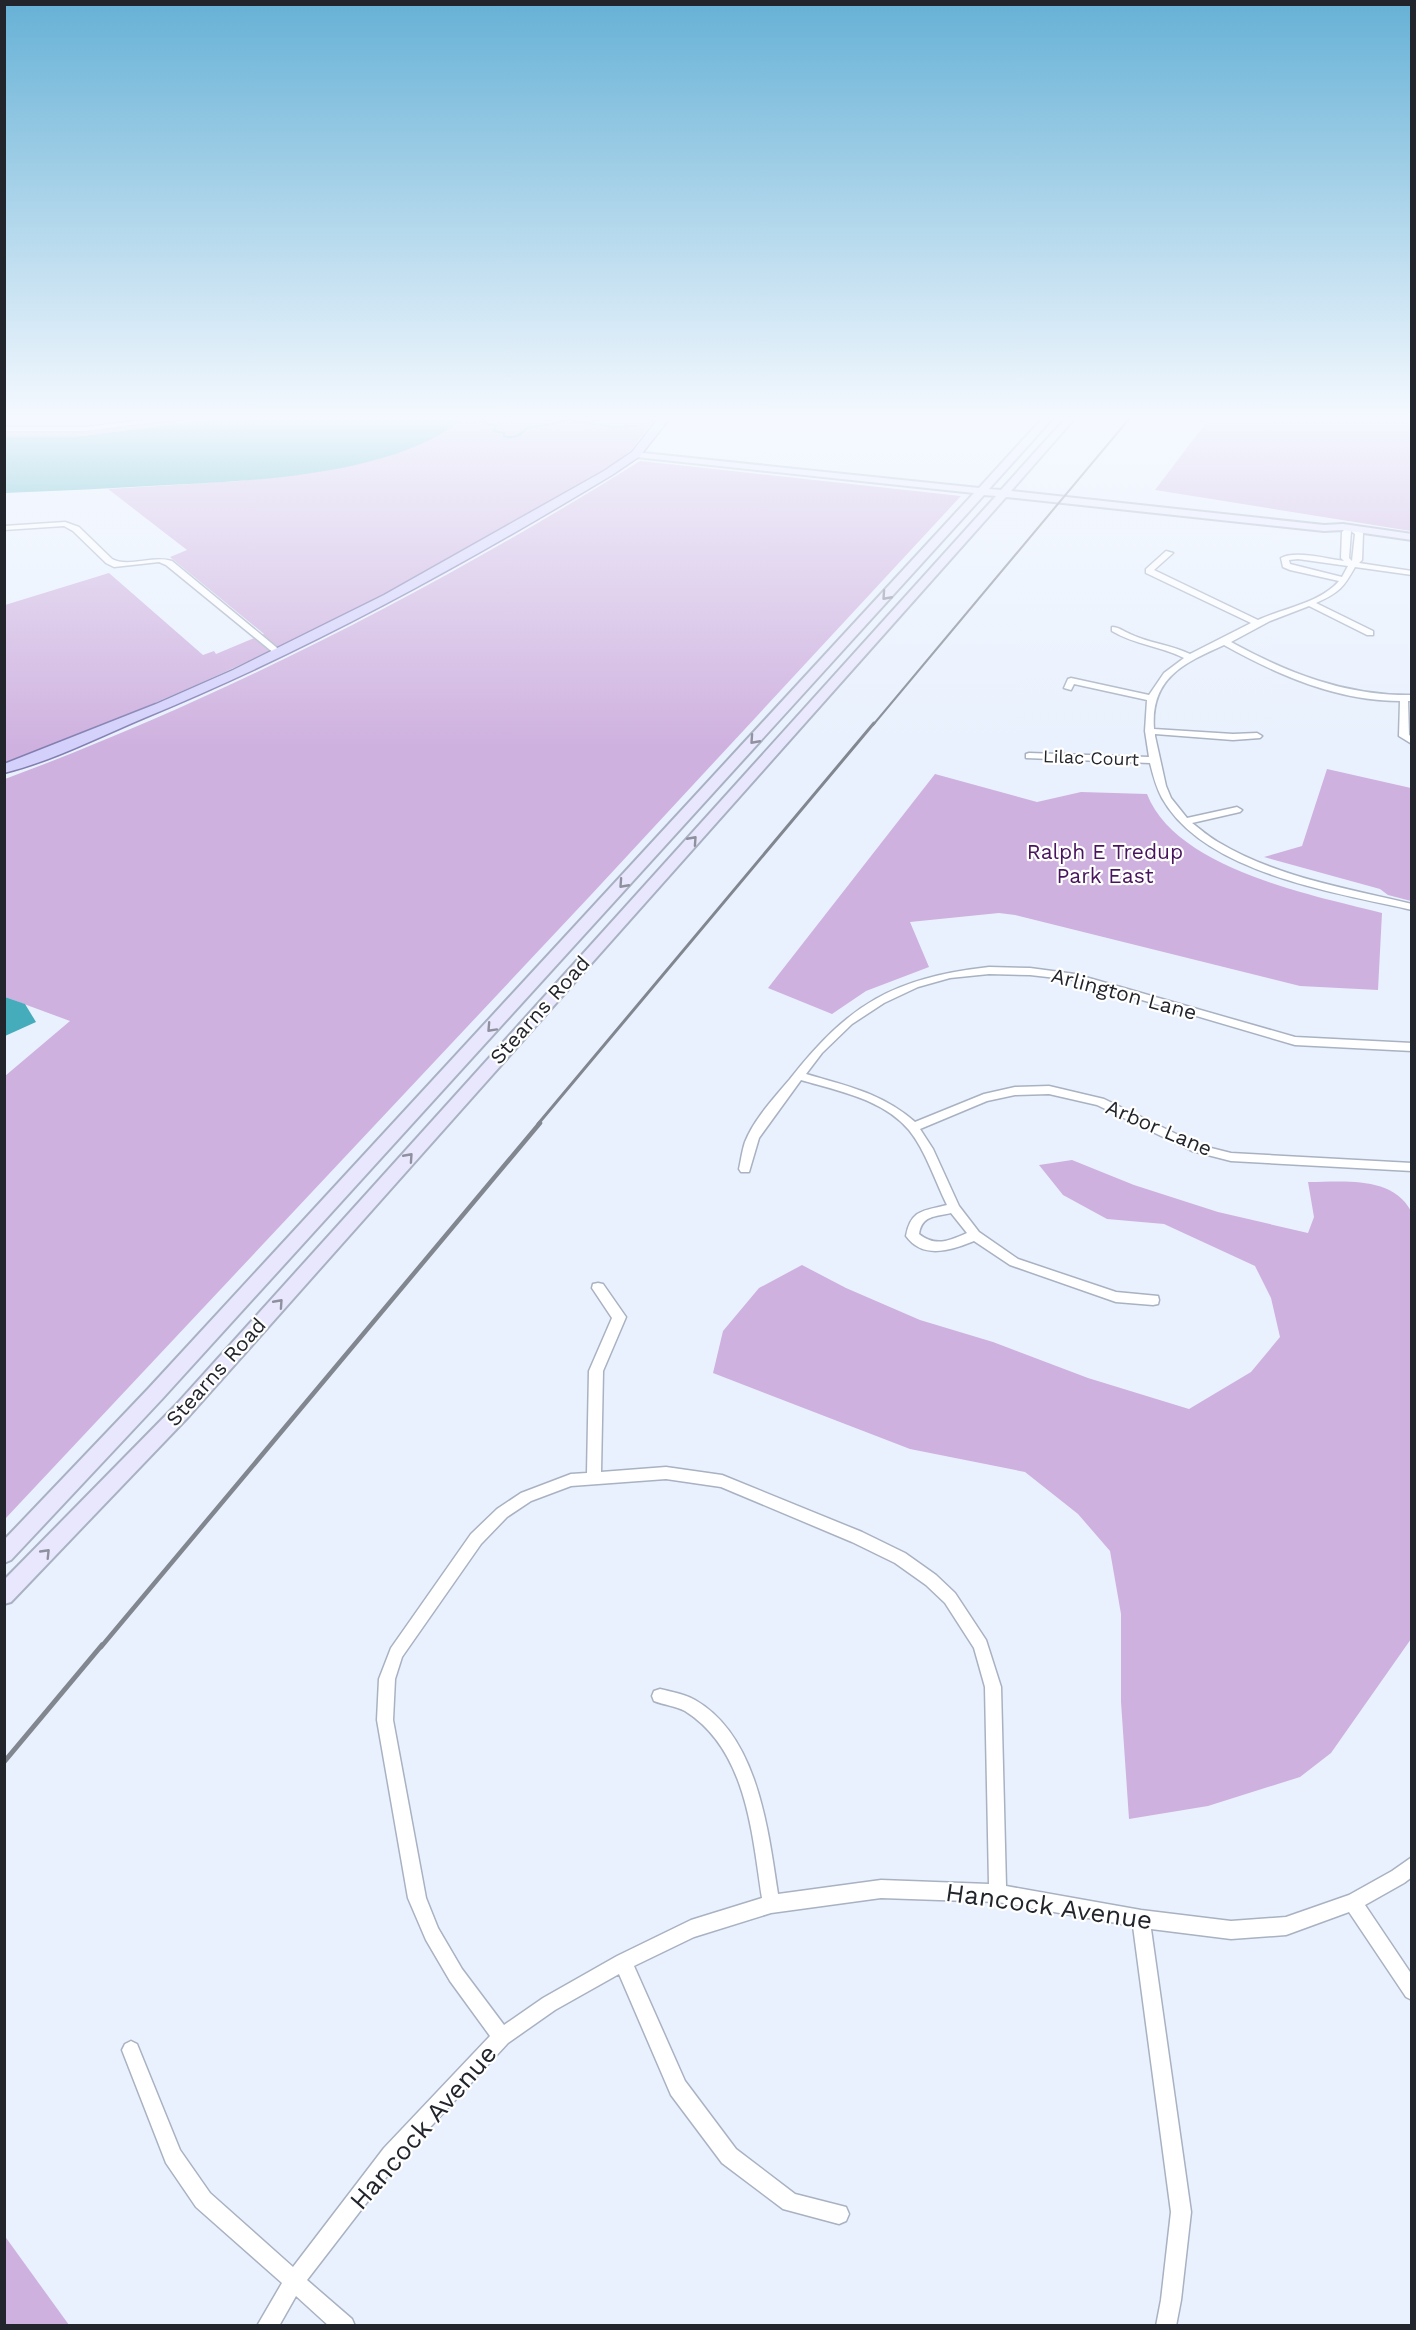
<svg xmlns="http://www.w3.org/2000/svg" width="1416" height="2330" viewBox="0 0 1416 2330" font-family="'Work Sans',sans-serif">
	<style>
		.green { fill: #cfb1df }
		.water { fill: #44acbb }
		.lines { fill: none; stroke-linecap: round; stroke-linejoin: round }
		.stream { stroke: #44acbb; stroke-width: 2 }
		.street-casing { stroke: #a9b2c2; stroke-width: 3 }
		.secondary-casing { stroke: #a9b2c2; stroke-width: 4 }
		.primary-casing { stroke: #827fb0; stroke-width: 3 }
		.street { fill: #fff; fill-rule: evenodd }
		.secondary { fill: #e9e7fd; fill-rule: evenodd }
		.primary { fill: #d3d0fb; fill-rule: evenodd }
		.rail-far3 { stroke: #81868f; stroke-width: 2 }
		.rail-far2 { stroke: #81868f; stroke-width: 3 }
		.rail-far1 { stroke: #81868f; stroke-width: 4.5 }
		.rail { stroke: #81868f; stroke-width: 5 }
		.oneway { stroke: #8f909e }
		.labels { text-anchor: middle; stroke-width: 4.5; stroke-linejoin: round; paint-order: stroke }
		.far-street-label { font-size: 18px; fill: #22252b; stroke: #fff }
		.park-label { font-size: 21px; fill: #48145d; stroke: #fff }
		.street-label { font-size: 21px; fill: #22252b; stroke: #fff }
		.near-street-label { font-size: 26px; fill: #22252b; stroke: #fff }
	</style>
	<rect width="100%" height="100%" fill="#e9f1fe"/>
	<g class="green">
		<path d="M191 419H214L74 437H5L4 431 109 429Z"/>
		<path d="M463 419H655L631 450 617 462C425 583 216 682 5 765V605L109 573 203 655 214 651 216 654 264 634 170 557 187 550 108 489 240 481 356 464 456 425Z"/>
		<path d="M1189 419H1411V531L1155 490 1205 424Z"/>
		<path d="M640 461 961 496 590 896 5 1519V1076L70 1021 5 997V779C226 697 440 586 640 461Z"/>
		<path d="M1327 769 1411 788V901L1388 895 1380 889 1264 857 1302 846Z"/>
		<path d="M935 774 1037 802 1081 792 1147 794C1176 869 1312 895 1382 913L1378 990 1300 986 1015 915 999 913 910 922 929 967 866 991 832 1014 768 988Z"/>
		<path d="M1072 1160 1134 1185 1218 1212 1308 1233 1314 1217 1308 1182C1342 1182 1392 1175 1411 1211V1639L1331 1753 1300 1777 1208 1806 1129 1819 1121 1702V1614L1110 1551 1078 1514 1025 1472 910 1449 713 1373 723 1331 759 1288 802 1265 846 1288 920 1320 993 1342 1088 1378 1189 1409 1251 1372 1280 1337 1271 1298 1255 1266 1164 1224 1107 1219 1063 1195 1039 1165Z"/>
		<path d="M4 2235 69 2325H5Z"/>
	</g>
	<g class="water">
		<path d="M214 419H463C394 475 254 481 168 485 114 488 59 491 5 493V437H74Z"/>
		<path d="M5 997 25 1004 36 1022 5 1036Z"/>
	</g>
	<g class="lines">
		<g class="stream">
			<path d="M483 419 480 421 496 426 493 431 504 433V436C513 439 521 435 527 428L557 423 563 419"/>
			<path d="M566 419 612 427 636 426"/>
		</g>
		<defs>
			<g id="street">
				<path d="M154 419H179L85 431H4V427H85Z"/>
				<path d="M65 522 79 527 112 559C128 568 152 555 172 561L282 652 275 654 166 565 159 562 114 567 106 563 73 531 64 526 4 530V526Z"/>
				<path d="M1348 526H1354L1363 533 1362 560 1359 563 1412 571V575L1355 567C1343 588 1340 592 1316 603L1373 631V635H1367L1309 606 1270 621 1231 642C1288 673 1345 696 1412 695V701H1408L1409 735 1412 737V744L1399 736 1400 701C1337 701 1278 675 1224 645 1184 663 1150 678 1154 729L1233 734 1257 733 1262 736 1260 738 1233 740 1155 734V736L1166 786 1171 798 1187 818 1237 807 1242 810 1240 812 1192 823C1200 829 1209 837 1218 842 1276 877 1346 888 1412 904V910C1334 892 1204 873 1162 798 1156 787 1153 775 1150 763L1026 758V754L1029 753 1149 757 1145 731 1147 700 1074 684 1071 690 1064 688 1068 679 1071 678 1149 695 1164 673 1184 658C1161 646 1135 645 1112 631V627C1119 627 1123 631 1130 634 1149 643 1171 645 1190 654L1251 623 1146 573V569L1166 551 1173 553 1154 570 1258 620C1284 608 1320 603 1339 581L1290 570 1283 567 1281 558C1295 550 1328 559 1344 561L1341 558 1342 532ZM1351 531 1355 534 1352 561 1349 558ZM1298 559 1348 566 1342 577 1290 564 1289 560Z"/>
				<path d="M989 967 1030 968 1075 974 1295 1037 1412 1043V1051L1295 1045 1074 980 1030 975 989 974 950 978 918 987 884 1003 852 1024 822 1053 806 1074C847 1086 882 1093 915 1122L984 1094 1015 1087 1049 1086 1104 1099 1199 1145 1231 1153 1412 1163V1171L1231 1161 1192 1151 1097 1105 1049 1094 1015 1095 987 1101 920 1129 933 1149 959 1206 979 1232 1018 1259 1116 1292 1158 1296 1159 1300 1158 1304 1153 1305 1116 1302 1010 1265 974 1241C952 1250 923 1260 906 1236 911 1209 924 1211 947 1205 935 1181 926 1151 909 1130 883 1099 838 1091 801 1080L759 1138 749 1172H741L739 1169C741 1160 742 1151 745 1142 754 1119 774 1098 790 1079 849 1004 893 978 989 967ZM951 1213 967 1233C949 1241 935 1247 919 1234 922 1215 935 1217 951 1213Z"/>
				<path d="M598 1283 603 1284 626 1317 603 1371 601 1472 666 1467 722 1475 862 1532 905 1553 936 1575 955 1593 986 1640 1001 1687 1006 1886 1141 1910 1231 1921 1286 1917 1349 1895 1392 1871 1412 1857V1877L1404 1883 1365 1905 1412 1975V2000L1406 1997 1349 1912 1286 1935 1231 1939 1151 1929 1191 2212 1181 2300 1176 2326H1156L1161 2300 1171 2212 1133 1926 998 1902 881 1898 771 1913 694 1937 634 1966 685 2081 736 2149 795 2194 846 2207 849 2214 846 2221 839 2224 783 2209 722 2163 671 2095 619 1974 555 2010 508 2043 398 2162 307 2280 352 2319 355 2326H329L296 2296 279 2326H257L282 2283 196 2207 166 2163 122 2050 125 2044 131 2041 137 2044 180 2150 210 2193 293 2267 384 2148 490 2036 450 1981 426 1940 408 1898 377 1720 379 1679 391 1648 471 1534 497 1509 521 1493 571 1474 587 1473 589 1371 612 1318 592 1288 593 1284ZM666 1479 721 1487 852 1542 895 1563 926 1585 945 1603 974 1648 985 1687 989 1884 881 1880 778 1894C768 1830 758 1736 695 1700 685 1694 672 1692 660 1689L654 1691 652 1696 654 1701C664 1705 676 1706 685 1711 747 1750 752 1834 762 1898L691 1920 617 1956 543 1998 504 2025 462 1969 438 1928 426 1898 393 1720 395 1679 402 1657 481 1544 507 1517 531 1501 571 1486Z"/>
			</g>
			<path id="secondary" d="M1042 419H1052L989 489 1001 490 1065 419H1074L1011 491 1324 525 1343 524 1412 534V540L1343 530 1324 531 1006 497 189 1416 11 1602 4 1604V1580L175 1406 996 496 984 495 162 1399 11 1560 4 1563V1540L148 1389 974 493 636 457 633 456V452L979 488Z"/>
			<path id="primary" d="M658 419H669L640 456 612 475C461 566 307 651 144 718 99 737 52 761 4 773V764L156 704 233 670 384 595 604 471 632 452Z"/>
		</defs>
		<use href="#street" class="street-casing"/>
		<use href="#secondary" class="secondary-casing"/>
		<use href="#primary" class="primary-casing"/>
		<use href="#street" class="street"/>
		<use href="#secondary" class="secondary"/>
		<use href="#primary" class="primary"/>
		<path class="rail-far3" d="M873 725 1129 419"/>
		<path class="rail-far2" d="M538 1124 874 723"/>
		<path class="rail-far1" d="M101 1647 540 1123"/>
		<path class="rail" d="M4 1762 102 1645"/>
	</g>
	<defs><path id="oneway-chevron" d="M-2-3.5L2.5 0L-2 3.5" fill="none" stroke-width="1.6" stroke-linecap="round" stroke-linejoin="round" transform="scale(1.5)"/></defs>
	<g class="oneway">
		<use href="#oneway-chevron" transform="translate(886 596) rotate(132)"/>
		<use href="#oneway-chevron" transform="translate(754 740) rotate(132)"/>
		<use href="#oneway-chevron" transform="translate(693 840) rotate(-48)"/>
		<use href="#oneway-chevron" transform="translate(623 884) rotate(132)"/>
		<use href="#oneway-chevron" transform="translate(491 1028) rotate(133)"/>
		<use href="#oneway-chevron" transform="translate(409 1157) rotate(-48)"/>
		<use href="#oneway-chevron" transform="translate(279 1303) rotate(-48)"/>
		<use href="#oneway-chevron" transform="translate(46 1553) rotate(-46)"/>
	</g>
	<linearGradient id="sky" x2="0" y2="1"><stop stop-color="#66b1d6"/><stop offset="0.56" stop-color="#f5f9ff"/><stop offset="1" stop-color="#f5f9ff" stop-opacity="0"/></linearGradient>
	<rect width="1416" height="746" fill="url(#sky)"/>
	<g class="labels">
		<g class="far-street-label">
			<text transform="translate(1091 758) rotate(2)" y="6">Lilac Court</text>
		</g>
		<g class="park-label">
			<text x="1105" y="859">Ralph E Tredup<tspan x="1105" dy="24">Park East</tspan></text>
		</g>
		<g class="street-label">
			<text transform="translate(1124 994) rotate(15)" y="7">Arlington Lane</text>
			<text transform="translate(540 1010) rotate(-48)" y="7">Stearns Road</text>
			<text transform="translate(1159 1128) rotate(23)" y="7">Arbor Lane</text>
			<text transform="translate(216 1372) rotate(-48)" y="7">Stearns Road</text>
		</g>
		<g class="near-street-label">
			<text transform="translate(1049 1906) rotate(8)" y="9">Hancock Avenue</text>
			<text transform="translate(423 2127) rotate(-49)" y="9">Hancock Avenue</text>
		</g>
	</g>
	<rect width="1416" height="2330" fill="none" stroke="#22252b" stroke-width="12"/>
</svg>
